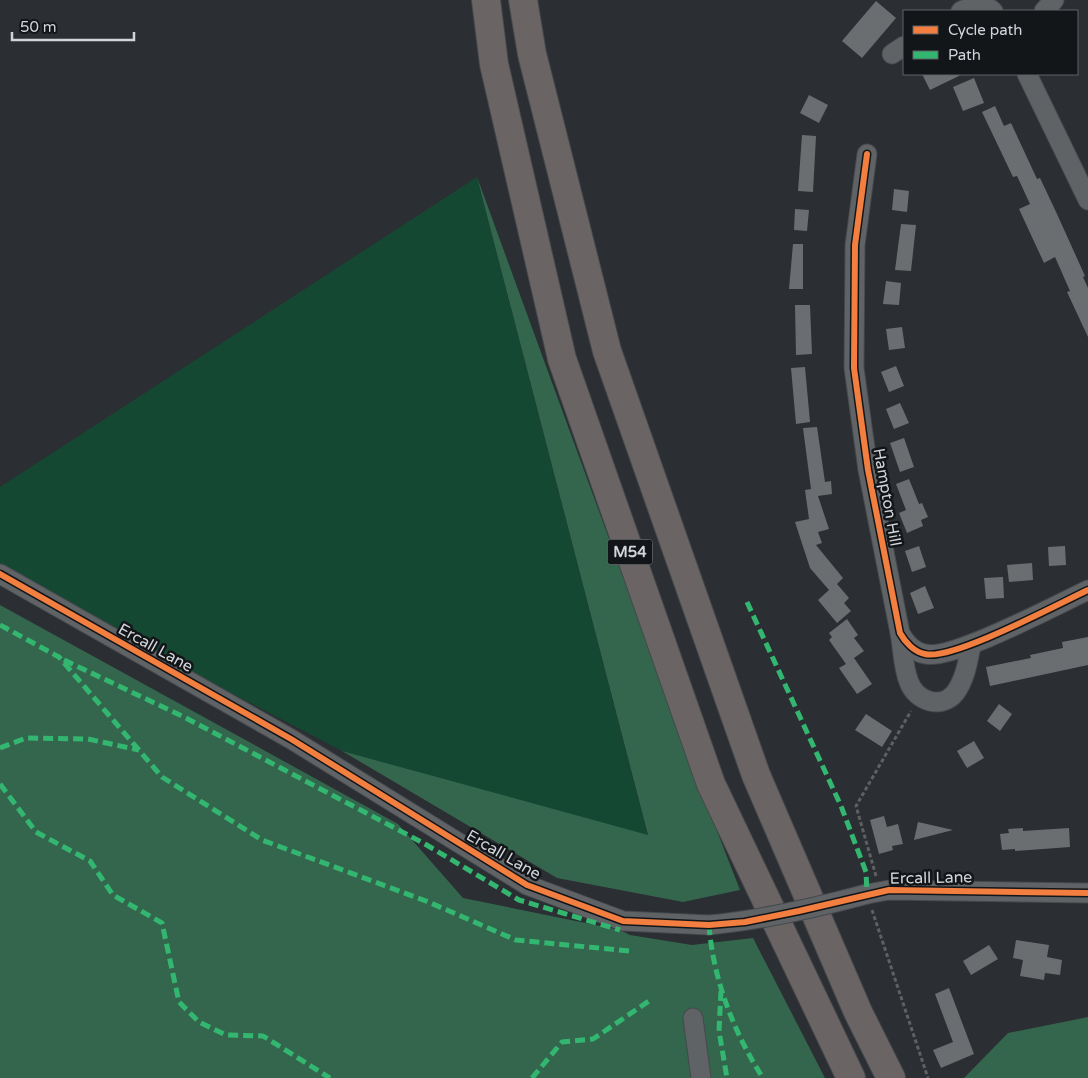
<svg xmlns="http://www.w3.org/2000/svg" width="1088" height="1078" viewBox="0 0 1088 1078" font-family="'Varela Round',sans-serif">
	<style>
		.green { fill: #154832 }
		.forest { fill: #34664e }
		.building { fill: #6b6e71 }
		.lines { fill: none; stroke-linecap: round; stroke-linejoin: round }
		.minor-casing { stroke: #45494c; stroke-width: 21 }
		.highway-casing { stroke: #45494c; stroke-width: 30 }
		.path { stroke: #5e6062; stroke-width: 3; stroke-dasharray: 4 2.5; stroke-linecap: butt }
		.minor { stroke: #606366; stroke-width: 19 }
		.highway { stroke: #6a6465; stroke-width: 28 }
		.minor-bridge-casing { stroke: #45494c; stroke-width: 21; stroke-linecap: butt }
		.minor-bridge { stroke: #606366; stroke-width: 19 }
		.quiet { stroke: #33b770; stroke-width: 5; stroke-dasharray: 10 5; stroke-linecap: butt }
		.cycleway-casing { stroke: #131619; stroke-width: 9 }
		.cycleway { stroke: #f27e40; stroke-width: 6 }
		.labels { text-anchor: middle; stroke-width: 5; stroke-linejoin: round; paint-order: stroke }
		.shield { fill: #131619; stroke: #989ca0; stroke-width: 1 }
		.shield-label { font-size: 15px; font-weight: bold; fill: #d1d5da }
		.street-label { font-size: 16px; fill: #d1d5da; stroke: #131619 }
	</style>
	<rect width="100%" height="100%" fill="#2b2e32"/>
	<path class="green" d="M477 177 648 836 342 751 0 572V487Z"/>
	<g class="forest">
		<path d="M477 177 696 777 740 890 683 902 557 878 342 751 648 835Z"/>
		<path d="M0 605 398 824 463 898 620 930 630 935 692 945 753 938 825 1078H0Z"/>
		<path d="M1088 1017V1078H964L1008 1033Z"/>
	</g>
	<g class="building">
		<path d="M876 1 896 18 862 58 842 41Z"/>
		<path d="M922 74H963L930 90Z"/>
		<path d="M974 78 984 103 963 111 953 87Z"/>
		<path d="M809 95 828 105 819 123 800 113Z"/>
		<path d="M995 106 1004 126 1011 123 1037 179 1040 178 1057 214 1085 276 1083 277 1088 288V337L1067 292 1070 291 1055 257 1044 263 1019 209 1030 204 1017 176 1013 177 982 112Z"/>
		<path d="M802 135 816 136 813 192 798 191Z"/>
		<path d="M894 189 909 191 907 212 892 210Z"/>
		<path d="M795 209 809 210 807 231 794 230Z"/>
		<path d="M901 224 916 225 911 271 895 270Z"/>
		<path d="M793 244H803V289H789Z"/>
		<path d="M886 281 901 283 899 305 883 304Z"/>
		<path d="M795 305H810L812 354 796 355Z"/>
		<path d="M902 327 905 348 889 350 886 329Z"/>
		<path d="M896 366 904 386 889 392 881 372Z"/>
		<path d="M805 367 810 422 796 424 791 368Z"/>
		<path d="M900 403 909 423 894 429 886 409Z"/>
		<path d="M817 427 825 482 831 481 832 494 818 496 829 529 818 532 822 543 816 545 843 578 837 584 849 598 844 603 851 611 837 623 818 600 829 590 810 568 795 522 809 519 805 490 811 489 803 428Z"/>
		<path d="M904 438 914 467 900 472 890 443Z"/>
		<path d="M909 479 919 504 922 503 928 517 921 520 923 526 907 533 899 513 906 510 896 484Z"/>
		<path d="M919 546 926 567 912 572 905 551Z"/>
		<path d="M1065 546 1066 565 1049 566 1048 547Z"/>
		<path d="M1032 563 1033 580 1009 582 1007 565Z"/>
		<path d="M1003 577 1004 598 986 599 984 578Z"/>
		<path d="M925 586 934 608 918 614 910 593Z"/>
		<path d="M847 619 858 635 854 638 864 651 854 658 872 684 857 694 839 668 846 664 829 640 832 637 829 633Z"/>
		<path d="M1088 637V665L990 686 986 667 1031 658 1030 655 1063 648 1062 642Z"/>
		<path d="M999 704 1012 714 1000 731 987 721Z"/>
		<path d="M866 714 892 731 882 747 855 730Z"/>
		<path d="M974 741 984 758 967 768 957 751Z"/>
		<path d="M884 816 887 827 898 824 903 844 892 846 893 850 879 854 870 820Z"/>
		<path d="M918 822 953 830 914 840Z"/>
		<path d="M1023 828V831L1069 828 1070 847 1015 851V849L1002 850 1000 834 1009 833 1008 829Z"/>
		<path d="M1016 940 1049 945 1047 957 1062 960 1060 975 1045 973 1044 980 1020 976 1023 960 1013 958Z"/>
		<path d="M989 945 998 959 971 975 963 961Z"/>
		<path d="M949 988 974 1054 941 1068 933 1050 953 1042 935 994Z"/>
	</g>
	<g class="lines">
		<defs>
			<g id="minor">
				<path d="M961 11C971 7 984 3 993 11"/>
				<path d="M1044 11 1054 0"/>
				<path d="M892 54 904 46"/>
				<path d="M1027 74 1088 200"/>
				<path d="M867 154 855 245 854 368 868 470 900 633C905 642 914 652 925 654 952 661 1058 604 1088 590"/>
				<path d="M0 574 291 739 527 885 623 921 709 925"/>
				<path d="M900 633C903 649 903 668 909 682 916 701 941 710 955 693 965 680 968 661 971 646"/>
				<path d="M867 894 889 890 1088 893"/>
				<path d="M693 1018 701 1078"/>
			</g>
			<g id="highway">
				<path d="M486 0 494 64 562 359 711 784 851 1078"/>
				<path d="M523 0 532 54 607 351 756 775 858 1012 891 1078"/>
			</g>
		</defs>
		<use href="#minor" class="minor-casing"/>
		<use href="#highway" class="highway-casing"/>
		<g class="path">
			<path d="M876 876 856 806 911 711"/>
			<path d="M872 910 928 1078"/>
		</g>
		<use href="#minor" class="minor"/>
		<use href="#highway" class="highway"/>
		<defs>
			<path id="minor-bridge" d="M709 925C763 920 815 908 867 894"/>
		</defs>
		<use href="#minor-bridge" class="minor-bridge-casing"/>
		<use href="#minor-bridge" class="minor-bridge"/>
		<g class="quiet">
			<path d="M747 602 841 806 866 872 867 894"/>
			<path d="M0 625 59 657 162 777 262 840 426 901 516 940 629 951"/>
			<path d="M64 660 184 717 425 844 519 900 620 930"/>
			<path d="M0 748 26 738 88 739 139 750"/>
			<path d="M0 784 36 832 90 861 113 895 162 923 179 1002 199 1022 226 1035 263 1036 330 1078"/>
			<path d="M709 925C713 979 734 1033 763 1078"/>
			<path d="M721 991 719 1031 727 1078"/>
			<path d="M532 1078 562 1042 593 1039 649 1001"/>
		</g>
		<defs>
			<g id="cycleway">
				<path d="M867 154 855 245 854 368 868 470 900 633C905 642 914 652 925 654 952 661 1058 604 1088 590"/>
				<path d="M0 574 291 739 527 885 623 921 709 925 745 922 799 911 889 890 1088 893"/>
			</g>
		</defs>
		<use href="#cycleway" class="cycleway-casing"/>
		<use href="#cycleway" class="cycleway"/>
	</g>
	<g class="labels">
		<rect class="shield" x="607.5" y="539.5" width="45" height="25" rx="4"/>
		<g class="shield-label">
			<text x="630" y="557">M54</text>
		</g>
		<g class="street-label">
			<text transform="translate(888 497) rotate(80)" y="6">Hampton Hill</text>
			<text transform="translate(156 647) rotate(29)" y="6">Ercall Lane</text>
			<text transform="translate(504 854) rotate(30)" y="6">Ercall Lane</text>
			<text transform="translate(931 877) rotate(-1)" y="6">Ercall Lane</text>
		</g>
	</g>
	<rect x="903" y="10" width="175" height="65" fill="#131619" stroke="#5f6266"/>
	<rect x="913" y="26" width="25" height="8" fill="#f27e40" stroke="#5f6266"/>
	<text x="948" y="35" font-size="15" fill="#d1d5da">Cycle path</text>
	<rect x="913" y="51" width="25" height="8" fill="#33b770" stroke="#5f6266"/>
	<text x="948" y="60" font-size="15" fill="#d1d5da">Path</text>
	<path d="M12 32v8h122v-8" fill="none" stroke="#d1d5da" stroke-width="2.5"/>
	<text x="20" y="32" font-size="15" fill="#d1d5da" stroke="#131619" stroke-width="4" paint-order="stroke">50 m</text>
</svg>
